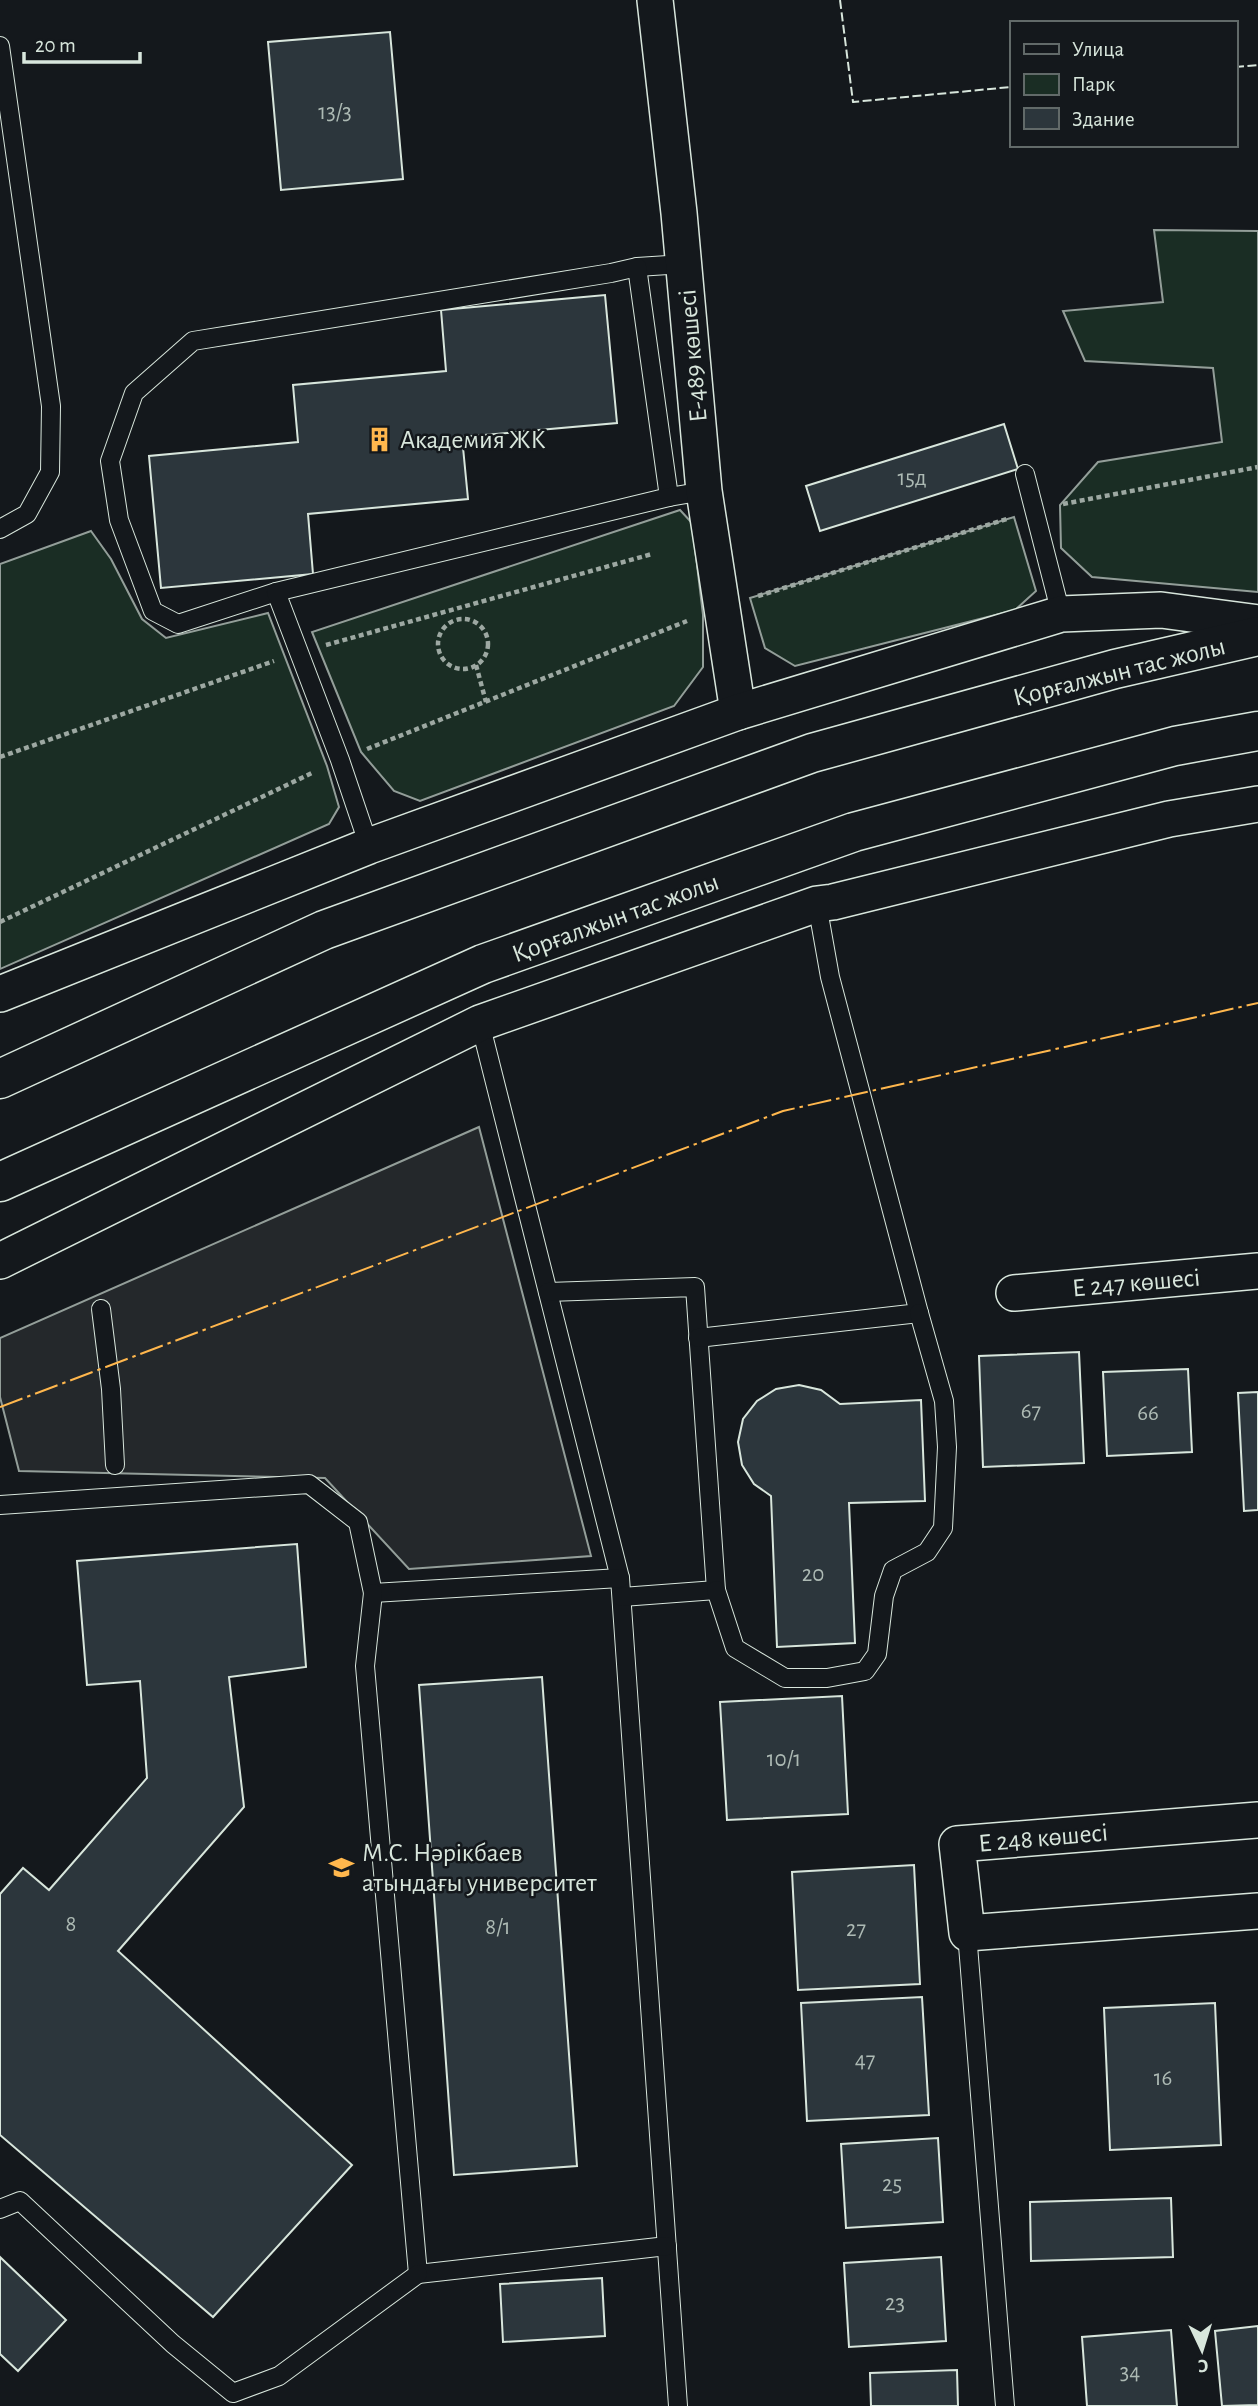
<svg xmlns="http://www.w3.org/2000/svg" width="1258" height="2406" viewBox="0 0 1258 2406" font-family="'Alegreya Sans',sans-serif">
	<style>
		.green { fill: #1a2d24; stroke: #939e99; stroke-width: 2 }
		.parking { fill: #24282b; stroke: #939e99; stroke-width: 2 }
		.building { fill: #2c363c; stroke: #d8e6dc; stroke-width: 2 }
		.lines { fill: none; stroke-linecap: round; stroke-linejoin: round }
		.lane-casing { stroke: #d8e6dc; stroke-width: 20 }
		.street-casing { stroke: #d8e6dc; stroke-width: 38 }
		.primary-casing { stroke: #d8e6dc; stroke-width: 41 }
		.path { stroke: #9da8a2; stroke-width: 4.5; stroke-dasharray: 5 3.5; stroke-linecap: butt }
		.lane { stroke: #14181c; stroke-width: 18 }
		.street { stroke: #14181c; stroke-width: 35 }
		.primary { stroke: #14181c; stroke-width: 38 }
		.fence { stroke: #d8e6dc; stroke-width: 2; stroke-dasharray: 9 3.5; stroke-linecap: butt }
		.power { stroke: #ffb74d; stroke-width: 2; stroke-dasharray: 24 5 3.5 5; stroke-linecap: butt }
		.labels { text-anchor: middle; stroke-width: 5; stroke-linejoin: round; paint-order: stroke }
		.number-label { font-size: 23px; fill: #adbab4 }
		.street-label { font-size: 26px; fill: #d8e6dc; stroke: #14181c }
		.poi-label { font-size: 26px; fill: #d8e6dc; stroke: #14181c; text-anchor: start }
	</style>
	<rect width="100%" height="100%" fill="#14181c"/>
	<g class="green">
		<path d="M1154 230 1258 231V592L1092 577 1061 548 1060 505 1098 462 1222 442 1213 368 1085 361 1063 311 1163 302Z"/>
		<path d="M680 510 692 523 703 615V667L674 706 420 801 394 791 361 752 312 632Z"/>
		<path d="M1014 517 1036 591 1015 610 795 666 765 648 750 598Z"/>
		<path d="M91 531 111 559 142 619 166 638 268 613 327 766 339 807 329 824 0 969V564Z"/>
	</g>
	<path class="parking" d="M479 1127 591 1556 409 1569 325 1478 19 1471 0 1397V1338Z"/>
	<g class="building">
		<path d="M390 32 403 179 281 190 268 42Z"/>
		<path d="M605 295 617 423 462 437 468 499 308 514 313 574 161 588 149 456 298 442 293 385 446 371 441 310Z"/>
		<path d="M1004 424 1018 469 820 531 806 486Z"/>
		<path d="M1079 1352 1084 1463 983 1467 979 1356Z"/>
		<path d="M1188 1369 1192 1452 1107 1456 1103 1372Z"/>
		<path d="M799 1385 821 1390 840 1404 921 1400 925 1501 849 1503 855 1643 777 1647 771 1496 754 1484 742 1465 738 1442 743 1419 757 1401 776 1389Z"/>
		<path d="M1258 1392V1510L1244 1511 1238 1393Z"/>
		<path d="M297 1544 306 1667 229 1677 244 1807 118 1951 352 2165 213 2317 0 2135V1894L23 1868 49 1890 147 1778 140 1681 87 1685 77 1561Z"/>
		<path d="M542 1677 577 2166 454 2175 419 1685Z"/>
		<path d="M842 1696 848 1814 727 1820 720 1702Z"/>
		<path d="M914 1865 920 1984 798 1990 792 1872Z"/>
		<path d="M922 1997 929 2115 807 2121 801 2003Z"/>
		<path d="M1215 2003 1221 2145 1110 2150 1104 2008Z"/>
		<path d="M938 2138 943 2222 846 2228 841 2144Z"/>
		<path d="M1171 2198 1173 2257 1031 2261 1030 2202Z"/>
		<path d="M0 2257 66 2320 18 2371 0 2354Z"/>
		<path d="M941 2257 946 2341 849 2347 844 2263Z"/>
		<path d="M602 2278 605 2336 503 2342 500 2284Z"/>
		<path d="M1258 2326V2405L1222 2406 1215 2331Z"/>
		<path d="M1171 2330 1177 2406H1087L1082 2337Z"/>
		<path d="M957 2370 958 2406H871L870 2373Z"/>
	</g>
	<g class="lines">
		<defs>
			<g id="lane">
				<path d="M0 46 51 406 50 472 27 514 0 529"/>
				<path d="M637 267 684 264"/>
				<path d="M1025 474 1061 614"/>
				<path d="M276 592 178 624 153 611 119 520 110 461 134 393 193 341 611 273 637 267 669 497"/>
				<path d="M369 846 340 760 276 592 669 497 704 491"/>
				<path d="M480 1023 620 1578 678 2406"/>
				<path d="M548 1292 695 1287 716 1590 622 1597"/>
				<path d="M101 1309 111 1389 115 1465"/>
				<path d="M698 1338 919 1313 830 977 817 904"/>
				<path d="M0 1505 309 1484 358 1522 373 1593 620 1578"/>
				<path d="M716 1590 735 1648 785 1678H827L865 1671 877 1654 884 1596 893 1570 927 1552 943 1528 947 1447 944 1401 919 1313"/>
				<path d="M373 1593 365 1666 418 2274 667 2246"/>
				<path d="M967 1933 1005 2406"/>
				<path d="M0 2209 20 2201 173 2344 233 2393 279 2376 418 2274"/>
			</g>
			<g id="street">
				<path d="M655 0 679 213 704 491 738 712"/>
				<path d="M0 994 369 846 738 712 1061 614 1161 610 1258 623"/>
				<path d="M0 1261 480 1023 817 904 833 902 1169 819 1258 804"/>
				<path d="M1014 1293 1258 1271"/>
				<path d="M1258 1820 957 1844 967 1933 1258 1911"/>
			</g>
			<g id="primary">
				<path d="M0 1079 324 930 812 753 1115 669 1258 636"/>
				<path d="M0 1182 483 964 854 832 1175 746 1258 731"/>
			</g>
		</defs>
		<use href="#lane" class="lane-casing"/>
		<use href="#street" class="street-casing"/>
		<use href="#primary" class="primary-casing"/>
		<g class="path">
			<path d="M1063 504 1258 467"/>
			<path d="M758 596 1007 519"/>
			<circle cx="463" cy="644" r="25"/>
			<path d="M326 645 652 554"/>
			<path d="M476 665 486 702"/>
			<path d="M367 749 687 621"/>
			<path d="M0 757 274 661"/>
			<path d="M0 922 314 772"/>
		</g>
		<use href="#lane" class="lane"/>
		<use href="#street" class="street"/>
		<use href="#primary" class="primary"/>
		<g class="fence">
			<path d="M840 0 853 102 1011 87"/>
			<path d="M1235 67 1258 65"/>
		</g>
		<path class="power" d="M0 1407 783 1111 1258 1003"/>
	</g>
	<defs>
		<symbol id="building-bare" viewBox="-9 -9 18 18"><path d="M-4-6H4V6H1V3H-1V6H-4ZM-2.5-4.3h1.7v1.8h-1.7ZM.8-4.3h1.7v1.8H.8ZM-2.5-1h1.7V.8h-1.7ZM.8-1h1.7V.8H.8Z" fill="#ffb74d" stroke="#14181c" stroke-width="2.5" paint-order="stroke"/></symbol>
		<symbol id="university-bare" viewBox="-9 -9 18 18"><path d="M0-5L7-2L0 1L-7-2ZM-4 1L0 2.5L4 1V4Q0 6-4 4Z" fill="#ffb74d" stroke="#14181c" stroke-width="2.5" paint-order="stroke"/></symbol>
	</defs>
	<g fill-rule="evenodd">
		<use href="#building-bare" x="362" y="422" width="35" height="35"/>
		<use href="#university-bare" x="324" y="1850" width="35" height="35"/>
	</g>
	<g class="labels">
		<g class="number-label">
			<text x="335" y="119">13/3</text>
			<text x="912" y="485">15д</text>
			<text x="1031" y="1418">67</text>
			<text x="1148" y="1420">66</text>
			<text x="813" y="1581">20</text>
			<text x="784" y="1766">10/1</text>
			<text x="71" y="1931">8</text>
			<text x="498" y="1934">8/1</text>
			<text x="856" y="1936">27</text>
			<text x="865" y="2067">47</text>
			<text x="1163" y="2085">16</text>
			<text x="892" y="2191">25</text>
			<text x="895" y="2310">23</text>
			<text x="1130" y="2379">34</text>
		</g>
		<g class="street-label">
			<text transform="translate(692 356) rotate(-95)" y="9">Е-489 көшесі</text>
			<text transform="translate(1119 671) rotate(-14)" y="9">Қорғалжын тас жолы</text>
			<text transform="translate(615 917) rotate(-20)" y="9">Қорғалжын тас жолы</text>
			<text transform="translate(1136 1282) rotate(-5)" y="9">Е 247 көшесі</text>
			<text transform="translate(1043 1837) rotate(-5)" y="9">Е 248 көшесі</text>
		</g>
		<g class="poi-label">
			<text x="400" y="448">Академия ЖК</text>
			<text x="362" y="1861">М.С. Нәрікбаев<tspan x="362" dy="30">атындағы университет</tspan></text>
		</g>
	</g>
	<rect x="1010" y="21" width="228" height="126" fill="#14181c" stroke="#626a69" stroke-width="2"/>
	<rect x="1024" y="44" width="35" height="10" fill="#14181c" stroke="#626a69" stroke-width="2"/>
	<text x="1072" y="56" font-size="21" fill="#d8e6dc">Улица</text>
	<rect x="1024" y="74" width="35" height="21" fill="#1a2d24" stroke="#626a69" stroke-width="2"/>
	<text x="1072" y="91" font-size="21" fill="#d8e6dc">Парк</text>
	<rect x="1024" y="108" width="35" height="21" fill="#2c363c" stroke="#626a69" stroke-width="2"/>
	<text x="1072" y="126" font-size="21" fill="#d8e6dc">Здание</text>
	<g transform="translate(1202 2350) rotate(176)" stroke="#14181c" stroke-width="5" paint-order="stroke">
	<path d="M0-5L12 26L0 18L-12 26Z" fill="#d8e6dc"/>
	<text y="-10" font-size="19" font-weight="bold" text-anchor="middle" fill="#d8e6dc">С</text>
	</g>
	<path d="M24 52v10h116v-10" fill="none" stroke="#d8e6dc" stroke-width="3.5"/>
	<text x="35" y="52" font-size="21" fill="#d8e6dc" stroke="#14181c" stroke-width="5" paint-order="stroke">20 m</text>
</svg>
